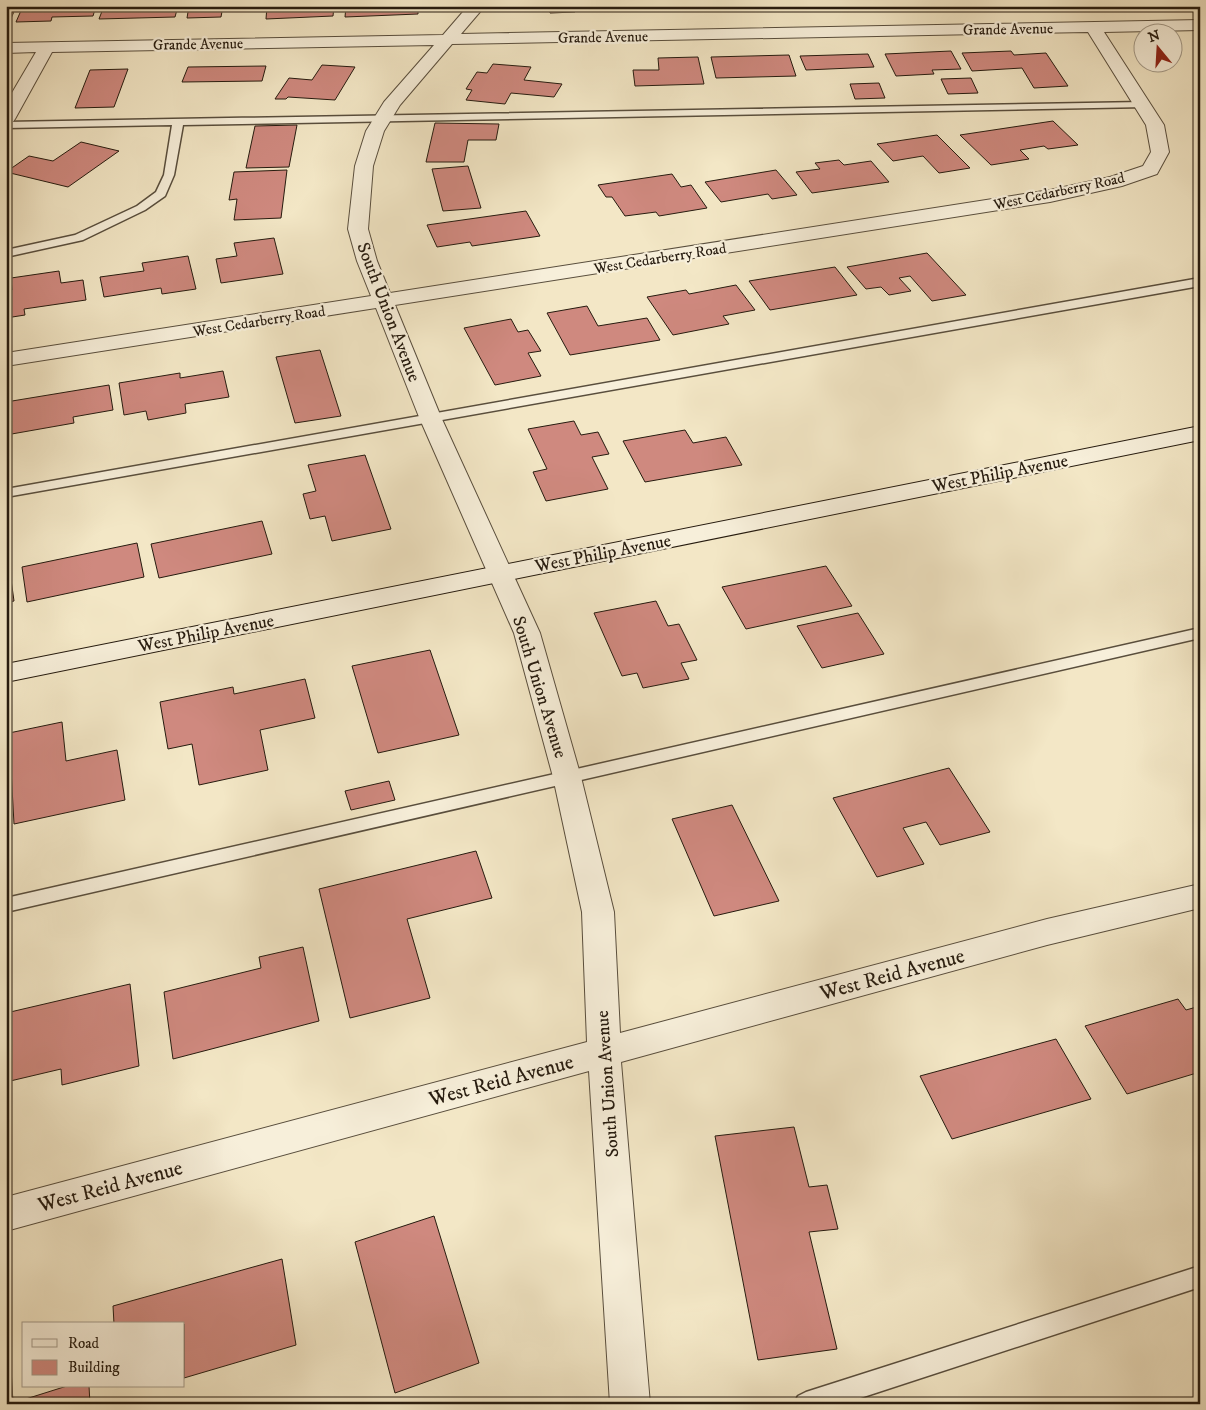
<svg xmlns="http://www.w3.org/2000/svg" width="1206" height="1410" viewBox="0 0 1206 1410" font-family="'IM FELL DW Pica',serif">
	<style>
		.building { fill: #cf897f; stroke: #261b0f }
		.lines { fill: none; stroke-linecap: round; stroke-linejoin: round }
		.service-casing { stroke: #594e3d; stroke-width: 3 }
		.minor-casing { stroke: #594e3d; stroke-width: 2 }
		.secondary-casing { stroke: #261b0f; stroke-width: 2 }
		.service { fill: #f7efda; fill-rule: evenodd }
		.minor { fill: #f7efda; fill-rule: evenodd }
		.secondary { fill: #f7efda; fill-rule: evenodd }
		.labels { text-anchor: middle; stroke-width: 4.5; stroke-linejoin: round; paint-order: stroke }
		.far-street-label { font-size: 15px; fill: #261b0f; stroke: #f7efda }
		.street-label { font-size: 18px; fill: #261b0f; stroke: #f7efda }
		.near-street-label { font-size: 21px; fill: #261b0f; stroke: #f7efda }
	</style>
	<rect width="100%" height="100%" fill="#f3e7c6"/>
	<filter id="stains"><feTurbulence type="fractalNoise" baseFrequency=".004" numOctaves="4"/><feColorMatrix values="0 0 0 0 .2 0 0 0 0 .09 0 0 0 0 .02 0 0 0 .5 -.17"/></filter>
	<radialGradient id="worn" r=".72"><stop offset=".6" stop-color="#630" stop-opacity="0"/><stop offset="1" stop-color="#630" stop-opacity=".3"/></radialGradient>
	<g class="building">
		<path d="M23 6H96L93 16 52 17 51 21 16 22Z"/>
		<path d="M104 6H178L175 17 99 19Z"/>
		<path d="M189 6H223L221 17 187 18Z"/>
		<path d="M267 6H334L333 16 266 19Z"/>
		<path d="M346 6H418V14L345 17Z"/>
		<path d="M549 6H574L575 12 550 13Z"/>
		<path d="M590 6H616L617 10 591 11Z"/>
		<path d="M625 6H649L650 11H626Z"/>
		<path d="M665 6H692L693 10H666Z"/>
		<path d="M708 6H731L732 9 709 10Z"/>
		<path d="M787 6H851V7L788 9Z"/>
		<path d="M6 9H15L10 21H6Z"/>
		<path d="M951 51 961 69 932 70 934 74 896 76 885 54Z"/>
		<path d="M1011 51 1014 55 1046 53 1068 86 1034 88 1022 68 972 71 962 53Z"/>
		<path d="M868 54 874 67 806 70 800 56Z"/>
		<path d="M789 55 796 76 716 78 711 57Z"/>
		<path d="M698 57 704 84 635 86 633 70H659L658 58Z"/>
		<path d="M493 64 531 67 524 80 562 84 554 97 511 93 505 104 466 100 472 90 466 89 477 72 487 73Z"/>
		<path d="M322 65 355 67 335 100 288 97 286 99H275L289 78 312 80Z"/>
		<path d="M266 66 262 81 182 82 188 67Z"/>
		<path d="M128 69 114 107 75 108 90 70Z"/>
		<path d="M971 78 978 93 948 94 941 79Z"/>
		<path d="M879 83 885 98 855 99 850 84Z"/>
		<path d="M1053 121 1078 145 1048 149 1044 146 1020 150 1029 159 991 165 960 135Z"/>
		<path d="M435 123 499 124 496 140H468L464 162H426Z"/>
		<path d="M297 125 289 167 246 168 255 126Z"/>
		<path d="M937 135 970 168 939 173 923 156 893 161 877 144Z"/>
		<path d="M81 142 119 151 68 187 6 172 29 156 53 161Z"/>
		<path d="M839 160 844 165 871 161 889 182 812 193 796 172 820 169 815 163Z"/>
		<path d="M468 166 481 208 443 211 432 169Z"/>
		<path d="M287 170 281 218 234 220 237 199 229 200 234 172Z"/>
		<path d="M776 170 797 195 772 199 768 194 721 202 705 182Z"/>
		<path d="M672 174 681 187 691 185 707 208 659 216 656 212 625 216 612 197H606L598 185Z"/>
		<path d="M526 211 540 236 472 246 470 242 437 247 427 225Z"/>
		<path d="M274 238 283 274 221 283 216 259 237 256 234 243Z"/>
		<path d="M927 253 966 295 932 301 910 276 899 278 911 291 889 295 881 287 866 289 847 267Z"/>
		<path d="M188 256 196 289 162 294 161 288 104 297 100 277 144 271 142 263Z"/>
		<path d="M835 267 857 295 770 310 749 281Z"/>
		<path d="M59 271 61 283 83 280 86 300 24 309 25 315 6 318V291L12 290 11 278Z"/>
		<path d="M736 285 755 310 723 316 729 324 673 335 647 297 686 290 689 294Z"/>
		<path d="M587 306 598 326 647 318 660 340 570 355 547 313Z"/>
		<path d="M511 319 518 332 528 330 541 351 528 353 541 376 495 385 464 328Z"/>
		<path d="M320 350 341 416 295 423 276 357Z"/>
		<path d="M223 371 229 397 185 404 186 413 148 420 146 411 124 415 119 383 180 373V378Z"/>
		<path d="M109 385 113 410 73 417 74 423 6 435V402Z"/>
		<path d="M574 421 581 435 598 432 609 454 592 457 608 489 546 501 533 472 547 469 528 429Z"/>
		<path d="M685 430 693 443 726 437 742 465 645 482 623 441Z"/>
		<path d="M365 455 391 529 332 541 325 516 310 519 303 494 316 491 308 465Z"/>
		<path d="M262 521 272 554 159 578 151 544Z"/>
		<path d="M137 543 144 577 27 602 22 567Z"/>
		<path d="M6 565H9L14 601 6 603Z"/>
		<path d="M826 566 852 606 746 629 722 587Z"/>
		<path d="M656 601 668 626 679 624 697 660 681 663 689 679 643 688 637 673 622 676 594 613Z"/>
		<path d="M858 613 884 654 822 668 797 626Z"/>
		<path d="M430 650 459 735 378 753 352 666Z"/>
		<path d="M305 679 315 718 260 730 268 770 199 785 192 744 168 749 160 702 233 687 234 694Z"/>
		<path d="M62 722 66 761 117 750 125 800 14 824 9 733Z"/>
		<path d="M949 768 990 832 940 845 926 822 903 828 924 864 877 877 833 798Z"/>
		<path d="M389 781 395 800 351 810 345 791Z"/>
		<path d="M732 805 779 901 714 916 672 819Z"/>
		<path d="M476 851 492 898 407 919 430 998 350 1018 319 889Z"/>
		<path d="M303 947 319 1021 173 1059 164 992 261 968 259 957Z"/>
		<path d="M130 984 139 1066 62 1085 61 1069 6 1082V1013Z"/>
		<path d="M1178 999 1186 1010 1200 1006V1072L1127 1094 1085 1026Z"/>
		<path d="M1056 1039 1091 1099 952 1139 920 1076Z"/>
		<path d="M794 1127 809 1187 827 1185 838 1229 809 1232 837 1349 758 1360 715 1136Z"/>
		<path d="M434 1216 479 1363 395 1393 355 1242Z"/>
		<path d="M282 1259 296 1345 184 1378V1324H114L113 1306Z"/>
		<path d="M9 1332 13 1403 67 1386H89L90 1404H6V1333Z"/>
	</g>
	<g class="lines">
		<defs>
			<g id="service">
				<path d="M1142 102 1147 105 1146 107 183 125 174 175 165 196 145 210 83 240 6 257V250L75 235 137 206 156 192 164 175 172 125 6 128V122Z"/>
				<path d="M1200 278V286L6 497V489Z"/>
				<path d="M1200 628V638L6 912V898Z"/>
				<path d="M1200 1266V1287L842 1404H794L798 1396 806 1392Z"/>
			</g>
			<path id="minor" d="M468 6H485L461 34 1200 20V30L1104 32 1164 125 1169 152 1157 174 1122 186 1050 202 395 305 441 417 540 633 581 777 614 912 620 1033 1047 919 1200 884V908L1047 945 621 1062 650 1404H610L589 1071 6 1231V1197L587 1042 582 912 553 777 514 633 419 417 376 308 6 366V353L371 296 357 261 348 229 355 166 366 131 384 102 434 45 52 52 15 119 12 123 6 124V103L36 52 6 53V43L443 35ZM1088 32 1146 125 1151 152 1143 166 1110 177 1050 190 390 293 377 261 368 229 373 166 384 131 400 105 452 44Z"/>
			<path id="secondary" d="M1200 426V440L6 682V664Z"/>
		</defs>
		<use href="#service" class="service-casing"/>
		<use href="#minor" class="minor-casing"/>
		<use href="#secondary" class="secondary-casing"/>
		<use href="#service" class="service"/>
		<use href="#minor" class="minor"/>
		<use href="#secondary" class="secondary"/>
	</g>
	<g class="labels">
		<g class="far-street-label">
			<text transform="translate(1008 29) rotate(-1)" y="5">Grande Avenue</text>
			<text transform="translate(603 37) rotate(-1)" y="5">Grande Avenue</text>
			<text transform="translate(198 44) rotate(-1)" y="5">Grande Avenue</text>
			<text transform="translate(1059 191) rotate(-12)" y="5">West Cedarberry Road</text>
			<text transform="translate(660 258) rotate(-9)" y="5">West Cedarberry Road</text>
			<text transform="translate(259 321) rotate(-9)" y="5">West Cedarberry Road</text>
		</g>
		<g class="street-label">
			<text transform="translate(389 312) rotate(69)" y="6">South Union Avenue</text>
			<text transform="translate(1000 473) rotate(-11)" y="6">West Philip Avenue</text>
			<text transform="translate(603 553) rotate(-11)" y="6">West Philip Avenue</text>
			<text transform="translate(206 633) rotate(-11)" y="6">West Philip Avenue</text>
			<text transform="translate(540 687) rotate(73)" y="6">South Union Avenue</text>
			<text transform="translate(607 1084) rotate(-94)" y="6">South Union Avenue</text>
		</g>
		<g class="near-street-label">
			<text transform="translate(892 974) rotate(-15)" y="7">West Reid Avenue</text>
			<text transform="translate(501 1080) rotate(-15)" y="7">West Reid Avenue</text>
			<text transform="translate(110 1186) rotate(-15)" y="7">West Reid Avenue</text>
		</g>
	</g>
	<rect width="1206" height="1410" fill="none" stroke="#f3e7c6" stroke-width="25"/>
	<rect x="8" y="8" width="1191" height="1395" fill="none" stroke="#261b0f" stroke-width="2.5"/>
	<rect x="12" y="12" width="1181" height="1385" fill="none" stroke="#261b0f"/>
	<rect x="22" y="1322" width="162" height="65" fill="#f7efda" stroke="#a39a89"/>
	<rect x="32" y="1339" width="25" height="8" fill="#f7efda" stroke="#a39a89"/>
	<text x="68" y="1348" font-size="15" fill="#261b0f">Road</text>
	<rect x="32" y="1360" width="25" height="15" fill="#cf897f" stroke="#a39a89"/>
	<text x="68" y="1372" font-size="15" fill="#261b0f">Building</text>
	<g transform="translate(1158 48) rotate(342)"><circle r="24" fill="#f7efda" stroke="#a39a89"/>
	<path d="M0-4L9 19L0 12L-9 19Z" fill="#8f2418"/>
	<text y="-8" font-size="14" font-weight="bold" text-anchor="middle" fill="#261b0f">N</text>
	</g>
	<rect width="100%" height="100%" filter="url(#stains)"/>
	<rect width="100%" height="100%" fill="url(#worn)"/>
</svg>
